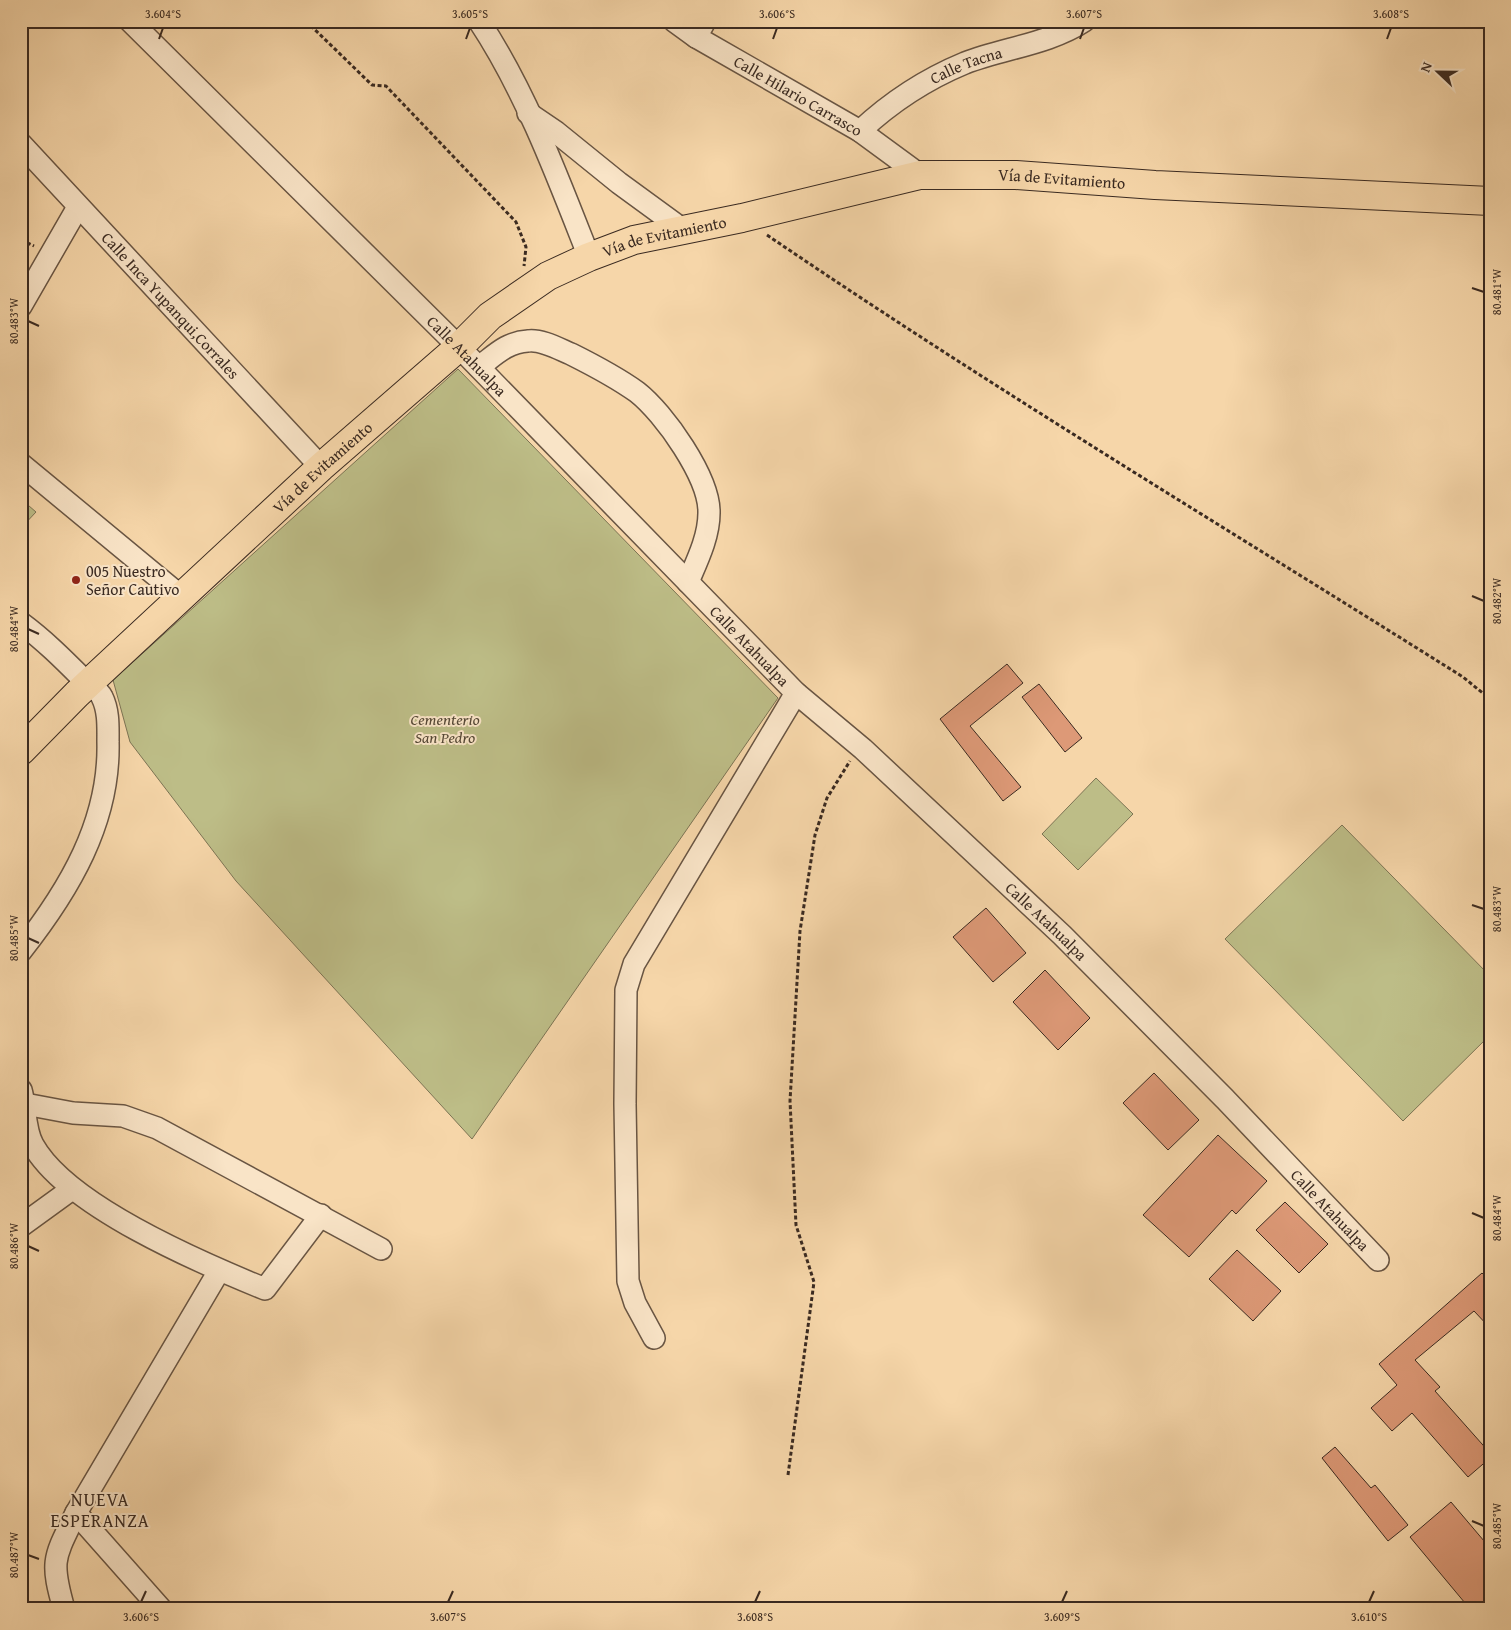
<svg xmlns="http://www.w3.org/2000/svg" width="1511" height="1630" viewBox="0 0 1511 1630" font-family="'Gentium Book Plus',serif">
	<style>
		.green { fill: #bdbd87; stroke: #7c7454 }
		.building { fill: #d97; stroke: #3a2a21 }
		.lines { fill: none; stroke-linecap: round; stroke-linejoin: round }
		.street-casing { stroke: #695543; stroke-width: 24 }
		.primary-casing { stroke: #3a2a21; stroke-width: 30 }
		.path { stroke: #3a2a21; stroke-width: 3; stroke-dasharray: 4 2.5; stroke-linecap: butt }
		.street { stroke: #f9e4c7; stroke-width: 21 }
		.primary { stroke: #f6d6a9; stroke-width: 28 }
		.ticks { fill: none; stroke: #3a2a21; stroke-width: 2 }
		.poi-dot { fill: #8f2418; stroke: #f9e4c7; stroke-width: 2 }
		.labels { text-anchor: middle; stroke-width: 4; stroke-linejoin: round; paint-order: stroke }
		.street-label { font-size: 16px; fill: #3a2a21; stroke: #f9e4c7 }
		.poi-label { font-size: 16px; fill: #3a2a21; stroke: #f9e4c7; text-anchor: start }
		.park-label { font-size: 16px; font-style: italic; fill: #544735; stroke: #f9e4c7 }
		.neighbourhood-label { font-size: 18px; letter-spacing: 1px; fill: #3a2a21; stroke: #f9e4c7 }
		.neatline { fill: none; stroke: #3a2a21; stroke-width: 2 }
		.ticks-label { font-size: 12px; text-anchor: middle; fill: #3a2a21 }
	</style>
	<rect width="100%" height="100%" fill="#f6d6a9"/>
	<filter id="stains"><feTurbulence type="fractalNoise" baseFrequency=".004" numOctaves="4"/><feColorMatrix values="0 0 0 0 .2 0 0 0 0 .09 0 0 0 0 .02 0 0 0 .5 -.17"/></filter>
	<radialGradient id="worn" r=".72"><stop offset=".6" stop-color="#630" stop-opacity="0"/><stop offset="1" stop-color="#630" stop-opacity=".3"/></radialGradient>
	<g class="green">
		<path d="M458 369 778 698 472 1139 236 881 130 742 113 680Z"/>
		<path d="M21 499 36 512 21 528Z"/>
		<path d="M1096 778 1133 814 1078 870 1042 834Z"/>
		<path d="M1342 825 1490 976V1035L1403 1121 1225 939Z"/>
	</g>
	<g class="building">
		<path d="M1007 664 1023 683 970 726 1021 787 1003 801 940 719Z"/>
		<path d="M1039 684 1082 738 1065 752 1022 697Z"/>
		<path d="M986 908 1026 953 993 982 953 937Z"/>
		<path d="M1045 970 1090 1018 1058 1050 1013 1002Z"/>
		<path d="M1154 1073 1199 1120 1168 1150 1123 1103Z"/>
		<path d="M1218 1135 1267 1181 1236 1214 1232 1210 1189 1257 1143 1215Z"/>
		<path d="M1285 1202 1328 1244 1299 1273 1256 1230Z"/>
		<path d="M1237 1250 1281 1291 1253 1321 1209 1279Z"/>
		<path d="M1482 1273 1490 1281V1328L1474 1311 1415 1360 1440 1387 1435 1391 1490 1453V1458L1468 1477 1412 1413 1392 1431 1371 1408 1397 1385 1379 1364Z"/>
		<path d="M1335 1447 1371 1488 1375 1485 1408 1525 1388 1541 1322 1458Z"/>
		<path d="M1451 1502 1490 1548V1609H1470L1410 1537Z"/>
	</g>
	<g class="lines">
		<defs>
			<g id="street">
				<path id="s1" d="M130 21 459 347 796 693 863 749 1062 935 1225 1099 1378 1260"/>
				<path d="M479 21C526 92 558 178 589 257"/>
				<path id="s2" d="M674 21 696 37 860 131 920 175"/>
				<path d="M696 37 705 21"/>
				<path d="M528 113 556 132 619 183 682 229"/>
				<path id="s3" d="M860 131C892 101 924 80 965 63 1004 48 1049 44 1084 21"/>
				<path id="s4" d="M21 144 321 467"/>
				<path d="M21 306 78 207"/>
				<path d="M479 367C495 355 507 342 528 341 541 339 559 349 571 354 593 365 616 377 637 392 664 413 710 478 709 513 709 537 697 561 688 582"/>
				<path d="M21 464 183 598"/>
				<path d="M21 623C44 640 63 659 83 679 89 684 99 690 102 697 109 711 108 727 108 742 110 822 69 890 21 951"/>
				<path d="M21 1090C26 1107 24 1129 33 1145 67 1206 201 1263 265 1289L321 1215"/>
				<path d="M25 1104 73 1113 123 1116 157 1128 381 1249"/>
				<path d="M21 1226 72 1189"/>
				<path d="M654 1338 635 1303 628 1281 625 1104 626 990 634 964 796 693"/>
				<path d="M76 1513 161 1609"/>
				<path d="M64 1609C50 1560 54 1558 76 1513L219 1271"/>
			</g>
			<g id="primary">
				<path id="s5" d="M21 751 77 694 321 467 459 347 490 316 548 276 589 257 634 240 742 218 920 175H1016L1155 185 1490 201"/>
			</g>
		</defs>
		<use href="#street" class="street-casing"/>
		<use href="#primary" class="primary-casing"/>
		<g class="path">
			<path d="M306 21 372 85 386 86 516 222 526 247 524 266"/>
			<path d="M767 235C995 390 1231 531 1463 677L1490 699"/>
			<path d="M21 240 34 246"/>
			<path d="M788 1475 814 1282 796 1225 790 1101 800 931 815 835 827 798 850 761"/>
		</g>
		<use href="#street" class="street"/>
		<use href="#primary" class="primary"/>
	</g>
	<path class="ticks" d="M159 39 163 28M466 39 470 28M773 39 777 28M1080 39 1084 28M1387 39 1391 28M1472 288 1484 292M28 321 39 326M1472 596 1484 601M28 629 39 634M1472 905 1484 909M28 938 39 943M1472 1213 1484 1218M28 1246 39 1251M1472 1521 1484 1526M28 1555 39 1559M141 1602 146 1591M448 1602 453 1591M755 1602 760 1591M1062 1602 1067 1591M1369 1602 1374 1591"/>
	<circle class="poi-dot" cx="76" cy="580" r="5"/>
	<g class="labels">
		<g class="street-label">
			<text dy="6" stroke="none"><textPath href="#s3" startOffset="126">Calle Tacna</textPath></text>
			<text dy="6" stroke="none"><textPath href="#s2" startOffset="145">Calle Hilario Carrasco</textPath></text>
			<text dy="6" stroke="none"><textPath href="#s5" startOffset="1239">Vía de Evitamiento</textPath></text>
			<text dy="6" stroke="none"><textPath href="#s5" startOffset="834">Vía de Evitamiento</textPath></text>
			<text dy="6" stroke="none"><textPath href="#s4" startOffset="220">Calle Inca Yupanqui,Corrales</textPath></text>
			<text dy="6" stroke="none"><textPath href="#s1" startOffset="475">Calle Atahualpa</textPath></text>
			<text dy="6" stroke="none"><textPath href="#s5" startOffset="414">Vía de Evitamiento</textPath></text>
			<text dy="6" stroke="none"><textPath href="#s1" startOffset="880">Calle Atahualpa</textPath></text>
			<text dy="6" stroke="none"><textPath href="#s1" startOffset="1285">Calle Atahualpa</textPath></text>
			<text dy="6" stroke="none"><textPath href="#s1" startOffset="1690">Calle Atahualpa</textPath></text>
		</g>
		<g class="poi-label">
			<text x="86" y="577">005 Nuestro<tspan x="86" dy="18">Señor Cautivo</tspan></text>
		</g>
		<g class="park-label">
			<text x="445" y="725">Cementerio<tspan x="445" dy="18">San Pedro</tspan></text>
		</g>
		<g class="neighbourhood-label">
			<text x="100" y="1506">NUEVA<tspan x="100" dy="21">ESPERANZA</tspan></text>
		</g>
	</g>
	<rect width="1511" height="1630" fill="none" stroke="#f6d6a9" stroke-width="55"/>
	<g transform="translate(1438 72) rotate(292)" stroke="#f9e4c7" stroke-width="4" paint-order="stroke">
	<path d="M0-4L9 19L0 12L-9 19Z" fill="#3a2a21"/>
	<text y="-8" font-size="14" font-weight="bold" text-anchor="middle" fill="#3a2a21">N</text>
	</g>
	<rect x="28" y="28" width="1456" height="1574" class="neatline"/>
	<g class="ticks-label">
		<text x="163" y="18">3.604°S</text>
		<text x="470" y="18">3.605°S</text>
		<text x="777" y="18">3.606°S</text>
		<text x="1084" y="18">3.607°S</text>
		<text x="1391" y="18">3.608°S</text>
		<text transform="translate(1497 292) rotate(-90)" y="4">80.481°W</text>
		<text transform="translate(14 321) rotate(-90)" y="4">80.483°W</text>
		<text transform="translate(1497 601) rotate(-90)" y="4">80.482°W</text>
		<text transform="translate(14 629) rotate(-90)" y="4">80.484°W</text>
		<text transform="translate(1497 909) rotate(-90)" y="4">80.483°W</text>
		<text transform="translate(14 938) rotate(-90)" y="4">80.485°W</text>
		<text transform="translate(1497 1218) rotate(-90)" y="4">80.484°W</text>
		<text transform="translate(14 1246) rotate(-90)" y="4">80.486°W</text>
		<text transform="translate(1497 1526) rotate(-90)" y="4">80.485°W</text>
		<text transform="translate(14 1555) rotate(-90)" y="4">80.487°W</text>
		<text x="141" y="1621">3.606°S</text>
		<text x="448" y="1621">3.607°S</text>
		<text x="755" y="1621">3.608°S</text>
		<text x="1062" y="1621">3.609°S</text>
		<text x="1369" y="1621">3.610°S</text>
	</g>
	<rect width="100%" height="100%" filter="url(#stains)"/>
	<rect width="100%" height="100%" fill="url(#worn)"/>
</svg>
